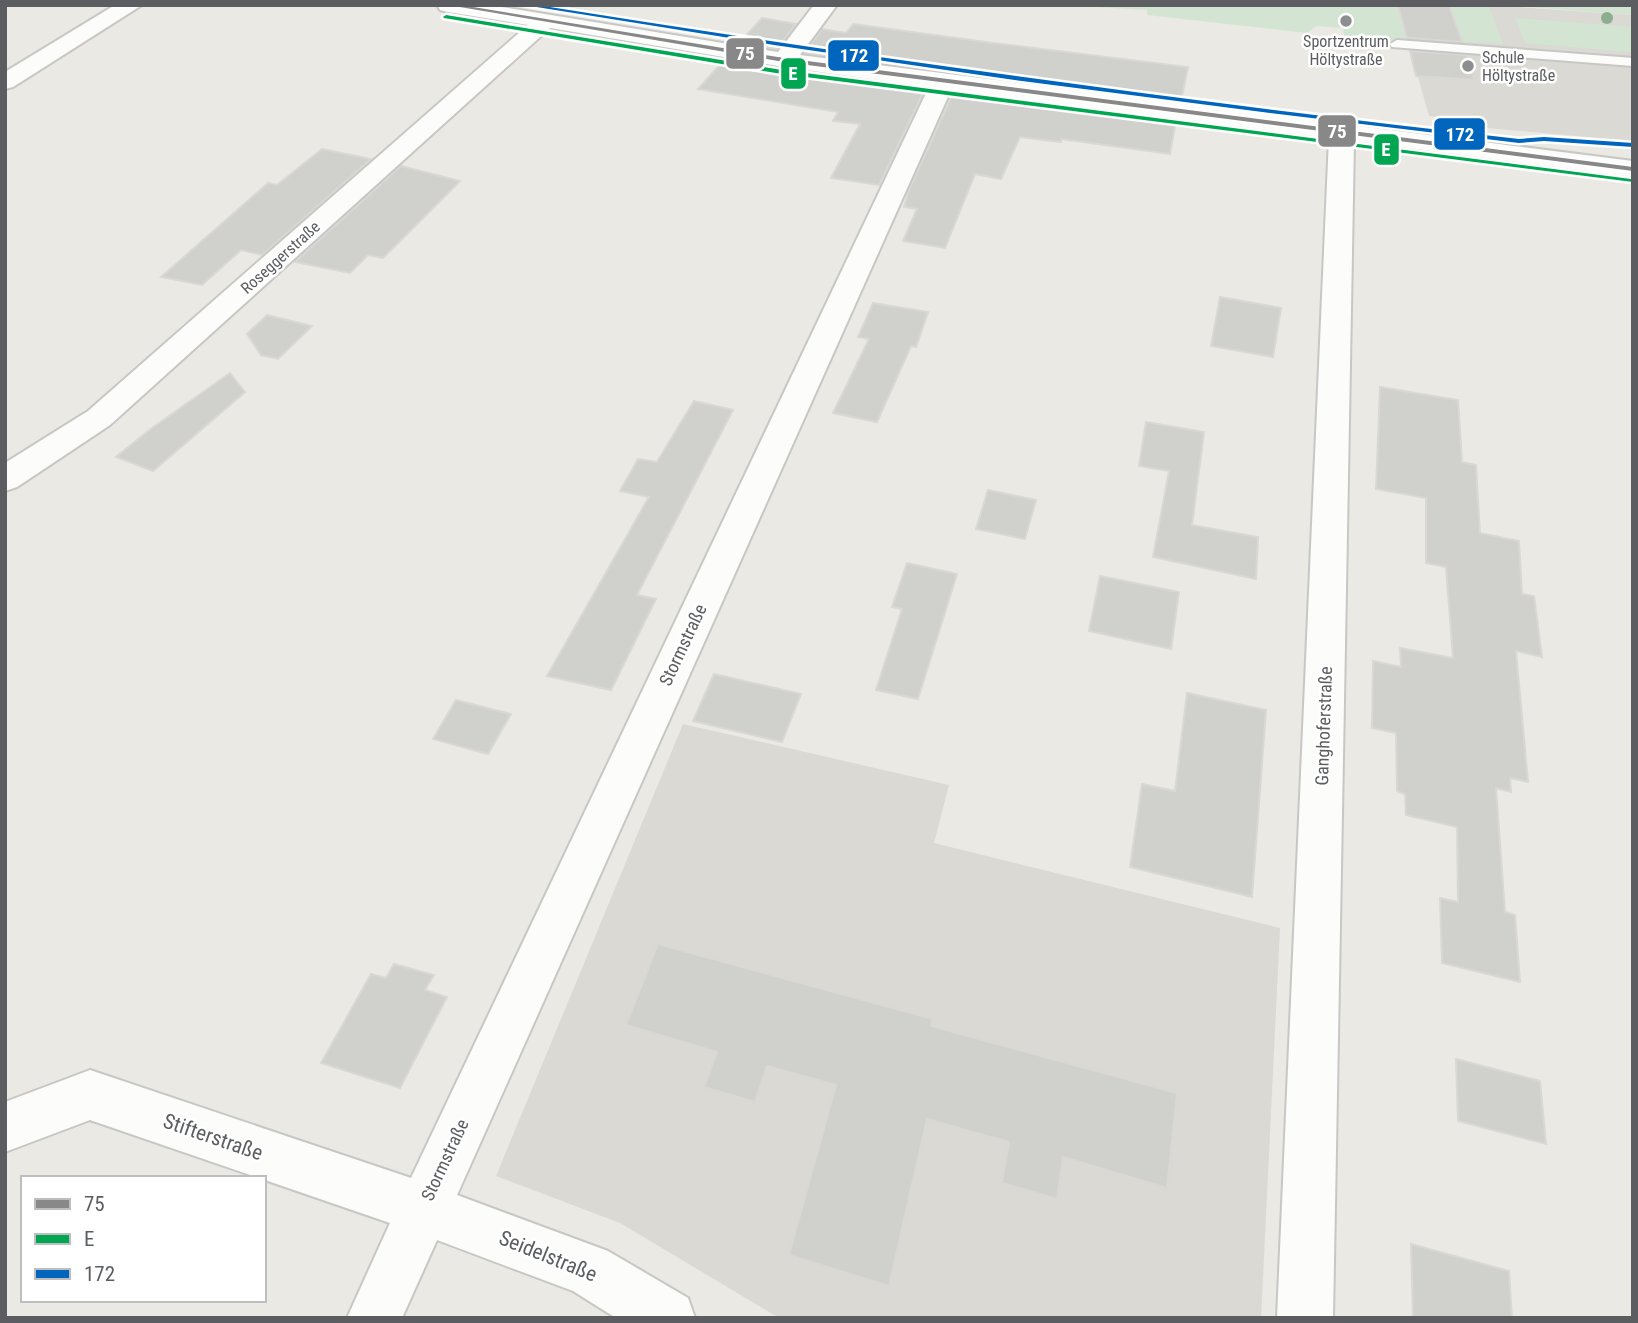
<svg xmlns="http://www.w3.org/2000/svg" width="1638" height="1323" viewBox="0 0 1638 1323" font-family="'Roboto Condensed',sans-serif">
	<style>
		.education { fill: #dad9d3 }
		.green { fill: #d3e5d2 }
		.building { fill: #d0d0cd; stroke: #d9d8d4; stroke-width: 2 }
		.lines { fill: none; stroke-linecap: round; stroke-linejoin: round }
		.lane-casing { stroke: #c7c7c6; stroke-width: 4 }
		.street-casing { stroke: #c7c7c6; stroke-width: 4 }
		.lane { fill: #fcfcfb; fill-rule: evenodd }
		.street { fill: #fcfcfb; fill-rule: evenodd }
		.bus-1-casing { stroke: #fff; stroke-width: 5 }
		.bus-2-casing { stroke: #fff; stroke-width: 5 }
		.bus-3-casing { stroke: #fff; stroke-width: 5 }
		.bus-1 { fill: #888; fill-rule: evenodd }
		.bus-2 { fill: #00a651; fill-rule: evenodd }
		.bus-3 { fill: #0065bd; fill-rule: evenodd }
		.tree { fill: #8bae8e }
		.poi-dot { fill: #8d8e8f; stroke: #fff; stroke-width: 2.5 }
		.labels { text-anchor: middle; stroke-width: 5; stroke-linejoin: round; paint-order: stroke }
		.far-poi-label { font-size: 16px; fill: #5b5d61; stroke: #fff }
		.far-street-label { font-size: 16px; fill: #5b5d61; stroke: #fff }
		.street-label { font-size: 18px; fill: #5b5d61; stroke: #fff }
		.near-street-label { font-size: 21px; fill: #5b5d61; stroke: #fff }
		.line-badge { stroke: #fff; stroke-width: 2.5 }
		.badge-label { font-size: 19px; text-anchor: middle; font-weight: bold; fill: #fff }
	</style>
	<rect width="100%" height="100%" fill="#eae9e4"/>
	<g class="education">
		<path d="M1488 5 1633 15V141L1454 125 1452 118 1429 116 1407 38 1502 43Z"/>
		<path d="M683 724 949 785 934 843 1280 928 1261 1318H779L620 1223 496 1176Z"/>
	</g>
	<g class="green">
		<path d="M1061 5H1488L1503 44 1408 38 1409 42 1344 36 1343 28 1316 26 1307 33 1147 15V10Z"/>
		<path d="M1499 5H1633V15Z"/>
		<path d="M1515 18 1633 27V52L1525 43Z"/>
	</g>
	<g class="building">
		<path d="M1398 5H1449L1462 42 1407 38Z"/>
		<path d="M762 18 796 24 777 49 739 43Z"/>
		<path d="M853 24 993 43 1188 67 1181 101 805 53 822 29 846 33Z"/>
		<path d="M1410 51 1466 55 1474 80 1416 76Z"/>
		<path d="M724 60 784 70 925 89 879 185 831 178 860 124 833 121 838 112 698 89Z"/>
		<path d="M953 93 1176 121 1170 154 1061 139V142L1020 137 1001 179 975 174 945 248 903 241 917 209 904 207 909 190Z"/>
		<path d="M322 149 371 159 262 255 241 250 202 285 161 277 268 183 277 185Z"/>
		<path d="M401 166 460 181 383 258 368 255 350 273 295 262Z"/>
		<path d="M1220 297 1281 308 1273 357 1211 346Z"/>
		<path d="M873 303 928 312 916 347 911 346 877 422 833 413 869 339 858 337Z"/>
		<path d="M267 315 312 326 278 359 261 355 247 334Z"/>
		<path d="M230 373 245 392 153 471 116 457 152 428Z"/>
		<path d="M1380 387 1458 400 1462 462 1476 465 1480 533 1519 541 1522 594 1534 596 1542 657 1516 651 1528 782 1510 778 1511 792 1496 788 1505 912 1515 915 1520 982 1442 963 1440 898 1458 902 1457 827 1406 815 1405 794 1397 791 1396 733 1372 728 1373 661 1401 667 1400 648 1453 658 1446 567 1426 563V498L1376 489Z"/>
		<path d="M694 401 733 410 637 595 656 599 611 690 547 676 649 497 620 491 638 459 657 462Z"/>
		<path d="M1146 422 1204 432 1192 525 1258 537 1256 579 1153 557 1169 471 1139 466Z"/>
		<path d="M988 490 1036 500 1025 539 976 529Z"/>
		<path d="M907 563 957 574 918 699 876 690 902 609 892 607Z"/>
		<path d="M1100 576 1179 592 1171 649 1089 631Z"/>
		<path d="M714 674 801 694 782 742 693 721Z"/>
		<path d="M1187 693 1266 710 1252 897 1130 867 1142 784 1175 791Z"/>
		<path d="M456 700 511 714 488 754 433 739Z"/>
		<path d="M658 944 933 1019 931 1026 1177 1093 1167 1188 1063 1157 1057 1199 1002 1183 1009 1142 927 1119 889 1286 789 1255 836 1085 767 1066 755 1102 704 1087 717 1052 626 1025Z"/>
		<path d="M394 964 434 975 425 990 447 997 400 1088 321 1063 371 974 386 978Z"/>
		<path d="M1456 1059 1540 1081 1546 1144 1458 1121Z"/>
		<path d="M1411 1244 1509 1271 1512 1318H1413Z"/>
	</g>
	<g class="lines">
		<defs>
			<path id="lane" d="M1397 40 1633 58V66L1392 47 1390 44Z"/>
			<g id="street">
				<path d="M115 5H142L13 87 5 89V72Z"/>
				<path d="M437 5H490L778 52 814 5H837L800 55 1633 161V177L1354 141 1333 1318H1277L1329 138 951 90 457 1195 608 1251 688 1298 695 1318H616L573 1291 437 1240 402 1318H347L390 1223 90 1120 5 1152V1102L90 1070 411 1178 929 87 784 67 550 28 110 425 17 487 5 491V463L88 411 528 25 448 12 440 10Z"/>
			</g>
		</defs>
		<use href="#lane" class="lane-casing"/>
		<use href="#street" class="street-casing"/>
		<use href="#lane" class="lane"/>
		<use href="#street" class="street"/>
		<defs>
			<path id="bus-1" d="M448 5H461L784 58 1633 167V171L784 62Z"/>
			<path id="bus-2" d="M446 15 782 70 1631 179 1633 180V182L782 74 444 18 443 17Z"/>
			<path id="bus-3" d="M524 5H537C863 57 1191 102 1519 139L1544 137 1633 143V147L1544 141 1519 143 1270 113 1022 81 774 45Z"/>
		</defs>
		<use href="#bus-1" class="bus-1-casing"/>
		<use href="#bus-2" class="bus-2-casing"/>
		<use href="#bus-3" class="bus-3-casing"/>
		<use href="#bus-1" class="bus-1"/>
		<use href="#bus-2" class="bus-2"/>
		<use href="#bus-3" class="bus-3"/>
	</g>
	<circle class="tree" cx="1607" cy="18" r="6"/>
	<g class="poi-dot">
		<circle cx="1346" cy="21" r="7"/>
		<circle cx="1468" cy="66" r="7"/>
	</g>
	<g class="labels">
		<g class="far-poi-label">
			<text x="1346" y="47">Sportzentrum<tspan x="1346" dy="18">Höltystraße</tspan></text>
			<text x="1482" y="63" text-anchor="start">Schule<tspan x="1482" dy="18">Höltystraße</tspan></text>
		</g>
		<g class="far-street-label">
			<text transform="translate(280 257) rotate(-42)" y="6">Roseggerstraße</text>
		</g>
		<g class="street-label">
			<text transform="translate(683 645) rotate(-65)" y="6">Stormstraße</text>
			<text transform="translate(1324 726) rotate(-88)" y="6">Ganghoferstraße</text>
			<text transform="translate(445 1160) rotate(-65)" y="6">Stormstraße</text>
		</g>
		<g class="near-street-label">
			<text transform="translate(213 1137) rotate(19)" y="7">Stifterstraße</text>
			<text transform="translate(548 1256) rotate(22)" y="7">Seidelstraße</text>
		</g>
	</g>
	<g class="line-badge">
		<rect x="725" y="37" width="40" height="33" rx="7" fill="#888"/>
		<rect x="827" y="39" width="53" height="33" rx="7" fill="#0065bd"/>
		<rect x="780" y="57" width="27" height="33" rx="7" fill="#00a651"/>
		<rect x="1317" y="114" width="40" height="34" rx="7" fill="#888"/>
		<rect x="1433" y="117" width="53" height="34" rx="7" fill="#0065bd"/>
		<rect x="1373" y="133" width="27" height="33" rx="7" fill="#00a651"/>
	</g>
	<g class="badge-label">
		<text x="745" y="60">75</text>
		<text x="854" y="62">172</text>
		<text x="793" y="80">E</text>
		<text x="1337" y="138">75</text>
		<text x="1460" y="141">172</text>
		<text x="1386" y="156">E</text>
	</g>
	<rect width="1638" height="1323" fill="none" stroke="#5b5d61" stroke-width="14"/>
	<rect x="21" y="1176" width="245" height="126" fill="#ffffff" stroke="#bdbec0" stroke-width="2"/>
	<rect x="35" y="1199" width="35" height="10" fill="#888888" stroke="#bdbec0" stroke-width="2"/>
	<text x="84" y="1211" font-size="21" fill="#5b5d61">75</text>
	<rect x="35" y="1234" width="35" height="10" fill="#00a651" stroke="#bdbec0" stroke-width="2"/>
	<text x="84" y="1246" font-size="21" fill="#5b5d61">E</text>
	<rect x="35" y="1269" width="35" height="10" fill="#0065bd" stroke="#bdbec0" stroke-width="2"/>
	<text x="84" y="1281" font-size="21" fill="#5b5d61">172</text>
</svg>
